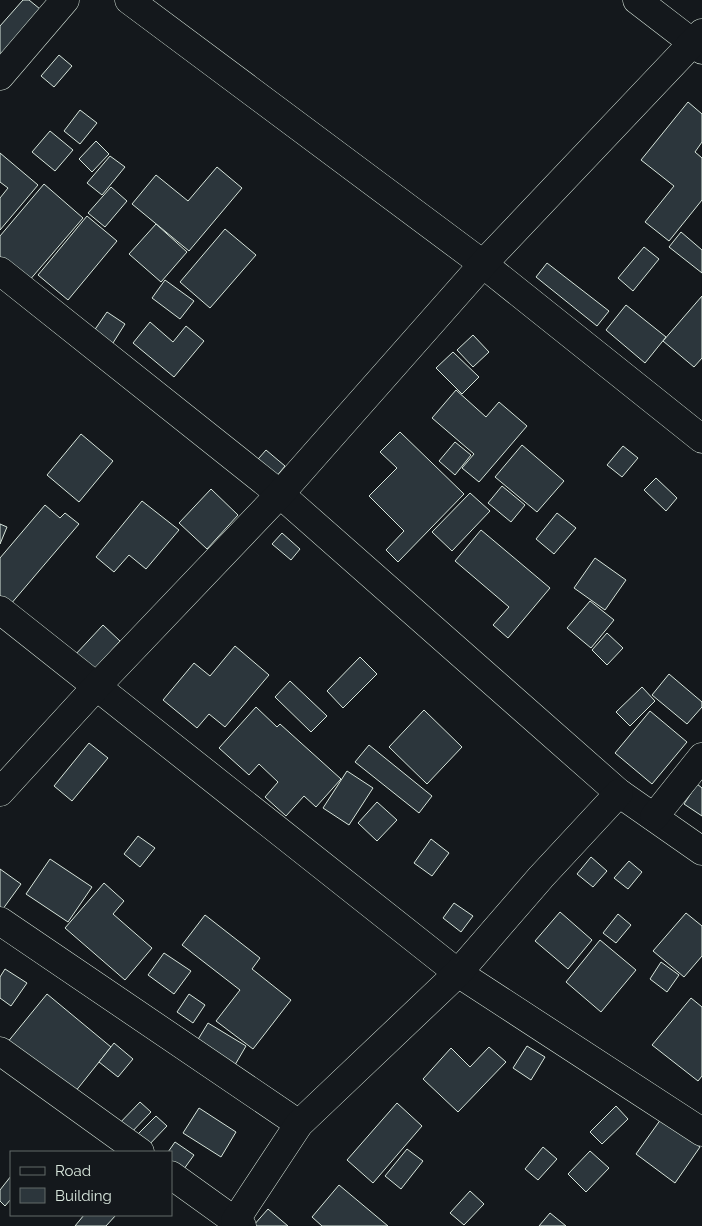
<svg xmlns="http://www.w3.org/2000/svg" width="702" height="1226" viewBox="0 0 702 1226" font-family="Raleway,sans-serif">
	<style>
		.building { fill: #2c363c; stroke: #d8e6dc }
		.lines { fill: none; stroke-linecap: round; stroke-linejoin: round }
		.minor-casing { stroke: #d8e6dc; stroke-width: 29 }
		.minor { stroke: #14181c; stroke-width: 28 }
	</style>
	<rect width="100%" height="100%" fill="#14181c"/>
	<g class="building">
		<path d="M23 0H29L40 9 0 55V26Z"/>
		<path d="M59 55 72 66 54 87 41 76Z"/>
		<path d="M688 102 702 114V142L695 152 702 158V200L669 241 645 222 674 186 641 160Z"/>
		<path d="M80 110 97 123 80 144 64 131Z"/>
		<path d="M50 131 73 150 55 171 32 152Z"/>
		<path d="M96 141 109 154 92 172 79 159Z"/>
		<path d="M0 153 38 185 0 230V198L8 188 0 182Z"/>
		<path d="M110 156 125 167 102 195 87 183Z"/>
		<path d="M217 167 242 188 189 251 132 204 156 175 188 201Z"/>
		<path d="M44 184 83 218 28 282 0 257V236Z"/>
		<path d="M111 187 127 201 105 227 88 213Z"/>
		<path d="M87 216 117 241 68 300 38 275Z"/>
		<path d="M156 224 187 252 161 282 129 254Z"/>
		<path d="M225 229 256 255 210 308 180 282Z"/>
		<path d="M681 232 702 250V273L669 247Z"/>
		<path d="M644 247 659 259 633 291 618 278Z"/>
		<path d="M547 263 609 311 597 326 536 277Z"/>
		<path d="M165 280 194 301 180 319 152 298Z"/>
		<path d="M702 296V358L694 367 663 341Z"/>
		<path d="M626 305 666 337 645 363 606 330Z"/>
		<path d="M107 312 125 324 106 354 87 341Z"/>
		<path d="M150 322 173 342 186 326 204 341 174 377 133 343Z"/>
		<path d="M473 335 489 352 473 367 457 350Z"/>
		<path d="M453 352 479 377 462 394 436 368Z"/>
		<path d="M456 390 486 417 499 402 527 426 479 482 462 468 474 454 432 418Z"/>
		<path d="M400 432 464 494 398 562 386 550 404 531 369 496 397 468 380 452Z"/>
		<path d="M81 434 113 461 79 502 47 475Z"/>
		<path d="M455 442 471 455 455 475 439 461Z"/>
		<path d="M522 445 564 481 537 512 495 477Z"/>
		<path d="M623 446 638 458 622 477 607 465Z"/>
		<path d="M266 450 285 466 271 483 252 466Z"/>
		<path d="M656 478 677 498 666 511 644 490Z"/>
		<path d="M502 486 525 505 511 522 488 503Z"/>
		<path d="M211 489 238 515 207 549 179 523Z"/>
		<path d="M470 493 490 511 452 551 432 532Z"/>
		<path d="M142 501 179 530 146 569 129 555 114 572 96 557Z"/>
		<path d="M45 505 60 518 65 513 79 524 10 605 0 596V558Z"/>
		<path d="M557 513 576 528 554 554 536 539Z"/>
		<path d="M0 524 7 527 0 544Z"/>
		<path d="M481 530 550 588 508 638 493 625 509 607 455 561Z"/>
		<path d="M282 533 300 549 291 560 272 544Z"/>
		<path d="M595 558 626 580 605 610 574 588Z"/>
		<path d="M590 601 614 620 591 648 567 628Z"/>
		<path d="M103 625 120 641 92 672 74 656Z"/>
		<path d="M607 633 623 648 607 665 592 650Z"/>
		<path d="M235 646 269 675 225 727 209 714 197 728 163 700 194 663 210 676Z"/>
		<path d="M360 657 377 674 343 708 327 691Z"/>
		<path d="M669 674 702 702V707L687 724 652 695Z"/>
		<path d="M290 681 327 716 311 732 275 697Z"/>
		<path d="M642 687 655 701 630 726 616 712Z"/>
		<path d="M256 707 277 727 280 724 341 779 316 807 304 796 286 816 265 797 278 782 259 764 249 775 219 748Z"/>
		<path d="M424 710 462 747 427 784 389 747Z"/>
		<path d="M650 711 687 742 652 784 615 753Z"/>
		<path d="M89 743 108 758 72 801 54 786Z"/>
		<path d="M369 745 432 796 419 813 355 762Z"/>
		<path d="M347 771 373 788 349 825 323 808Z"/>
		<path d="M697 784 702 788V816L684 804Z"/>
		<path d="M377 802 397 820 377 841 358 823Z"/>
		<path d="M138 836 155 848 140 867 124 854Z"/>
		<path d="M431 839 449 853 432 876 414 863Z"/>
		<path d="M591 857 607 871 593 887 577 874Z"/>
		<path d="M50 859 92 887 68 922 26 894Z"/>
		<path d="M629 861 642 872 628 889 614 878Z"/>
		<path d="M0 869 21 884 0 913Z"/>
		<path d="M104 883 124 901 113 914 152 948 125 980 65 928Z"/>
		<path d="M454 903 473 916 461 932 443 918Z"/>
		<path d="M560 912 592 940 568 969 535 941Z"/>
		<path d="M686 913 702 926V956L684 977 653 951Z"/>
		<path d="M618 914 631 925 616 943 603 933Z"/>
		<path d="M205 915 260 958 252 969 291 1000 253 1049 216 1021 240 990 182 945Z"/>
		<path d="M600 940 636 970 601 1012 566 982Z"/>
		<path d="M164 953 191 971 174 994 148 975Z"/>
		<path d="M661 962 679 975 667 992 650 979Z"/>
		<path d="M5 969 27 983 11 1006 0 998V977Z"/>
		<path d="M47 994 111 1047 71 1097 2 1049Z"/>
		<path d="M189 994 205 1005 193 1023 177 1012Z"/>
		<path d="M691 998 702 1007V1076L698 1081 652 1045Z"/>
		<path d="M208 1023 246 1046 232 1070 194 1046Z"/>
		<path d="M114 1043 133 1059 118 1077 99 1062Z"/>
		<path d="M527 1046 545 1057 531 1080 513 1068Z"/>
		<path d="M489 1047 506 1062 458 1112 423 1079 451 1048 470 1067Z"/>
		<path d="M140 1102 151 1112 127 1137 116 1127Z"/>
		<path d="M397 1103 422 1126 373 1183 347 1160Z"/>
		<path d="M616 1106 628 1119 602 1144 590 1132Z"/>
		<path d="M199 1108 236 1132 221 1157 183 1133Z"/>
		<path d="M156 1116 167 1126 146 1148 135 1137Z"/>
		<path d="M661 1119 700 1147 675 1183 636 1154Z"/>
		<path d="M175 1142 194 1155 176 1180 171 1177V1152H168Z"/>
		<path d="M543 1147 557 1159 538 1180 525 1169Z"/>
		<path d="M407 1149 423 1161 401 1189 385 1176Z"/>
		<path d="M590 1151 609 1168 586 1192 568 1174Z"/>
		<path d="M11 1176V1199L5 1206 0 1201V1190Z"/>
		<path d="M339 1185 388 1226H322L312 1217Z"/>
		<path d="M470 1191 484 1204 464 1225 450 1213Z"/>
		<path d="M268 1209 288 1226H253Z"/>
		<path d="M550 1213 566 1226H539Z"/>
		<path d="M84 1215H116L106 1226H75Z"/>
	</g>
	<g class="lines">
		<defs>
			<g id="minor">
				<path d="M129 0 483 264 702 439"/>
				<path d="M637 0 702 50"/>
				<path d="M0 76 65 0"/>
				<path d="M0 271 280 494 619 793 702 851"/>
				<path d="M0 610 458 973 702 1132"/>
				<path d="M0 792 97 686 280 494 483 264 702 33"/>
				<path d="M654 817 702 757"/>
				<path d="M0 921 299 1124"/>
				<path d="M0 1051 140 1152"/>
				<path d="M171 1175 242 1226"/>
				<path d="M235 1221 299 1124 458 973 541 877 619 793"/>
			</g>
		</defs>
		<use href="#minor" class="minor-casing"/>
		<use href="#minor" class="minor"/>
	</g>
	<rect x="10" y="1151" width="162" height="65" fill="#14181c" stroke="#626a69"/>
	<rect x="20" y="1167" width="25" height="8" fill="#14181c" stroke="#626a69"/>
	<text x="55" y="1176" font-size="15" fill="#d8e6dc">Road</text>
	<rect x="20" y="1188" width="25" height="15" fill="#2c363c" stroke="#626a69"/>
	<text x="55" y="1201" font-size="15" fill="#d8e6dc">Building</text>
</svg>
